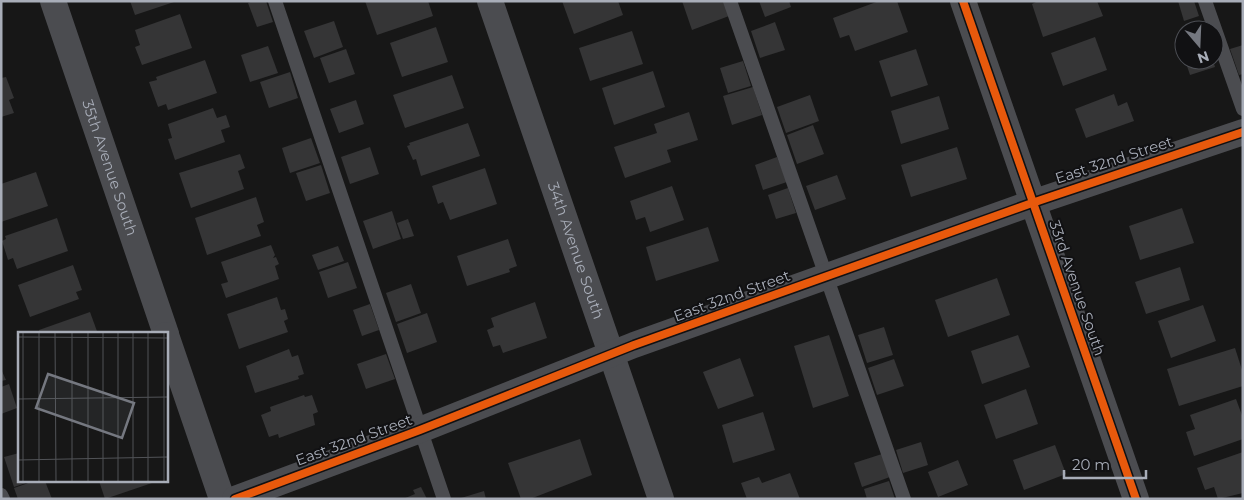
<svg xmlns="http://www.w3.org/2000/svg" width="1244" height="500" viewBox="0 0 1244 500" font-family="Montserrat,sans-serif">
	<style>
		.building { fill: #353536 }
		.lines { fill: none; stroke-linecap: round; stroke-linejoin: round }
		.service { stroke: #4b4c50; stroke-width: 14 }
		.minor { stroke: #4b4c50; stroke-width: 26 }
		.cycleway-casing { stroke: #111113; stroke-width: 11 }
		.cycleway { stroke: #e8590c; stroke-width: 8 }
		.labels { text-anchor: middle; stroke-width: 4; stroke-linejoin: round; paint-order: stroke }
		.street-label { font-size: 15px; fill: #a8adb8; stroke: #111113 }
		.inset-road { fill: none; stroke: #515357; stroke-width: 1 }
		.view { fill: #757880; fill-opacity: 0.15; stroke: #757880; stroke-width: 2.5 }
		.inset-edge { fill: none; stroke: #a8adb8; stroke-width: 2.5 }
	</style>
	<rect width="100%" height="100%" fill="#171717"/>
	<g class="building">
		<path d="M130 1H174V2L135 15Z"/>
		<path d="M253 1H266L273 22 257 27 248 3Z"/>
		<path d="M365 1H428L433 16 377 35Z"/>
		<path d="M562 1H618L623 15 574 34Z"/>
		<path d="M682 1H724L729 16 692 30Z"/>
		<path d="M759 1H789L791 7 765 17Z"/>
		<path d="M879 1H897L908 32 855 51 849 35 840 38 833 18Z"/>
		<path d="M1038 1H1097L1103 16 1043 37 1032 4Z"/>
		<path d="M1178 1H1194L1199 16 1184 21Z"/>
		<path d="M180 14 192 48 142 65 135 47 140 45 135 30Z"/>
		<path d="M334 21 343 47 314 58 304 31Z"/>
		<path d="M775 22 785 50 760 58 751 31Z"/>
		<path d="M436 27 448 62 402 77 390 43Z"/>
		<path d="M632 31 643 64 590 81 579 48Z"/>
		<path d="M1095 37 1107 70 1063 86 1051 53Z"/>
		<path d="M1243 45V74L1239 75 1230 49Z"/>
		<path d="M268 46 278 73 250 82 241 55Z"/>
		<path d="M346 49 355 74 329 83 320 58Z"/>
		<path d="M916 49 928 85 891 97 879 61Z"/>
		<path d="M205 60 217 93 168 110 166 104 158 107 149 82 157 80 156 77Z"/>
		<path d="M1185 60H1213L1215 67 1190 75Z"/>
		<path d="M743 61 751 86 728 93 720 68Z"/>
		<path d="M653 71 665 107 614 125 602 88Z"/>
		<path d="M290 72 298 98 269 108 260 82Z"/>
		<path d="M452 75 464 108 405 128 393 95Z"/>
		<path d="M6 77 14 98 9 100 14 113 1 117V78Z"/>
		<path d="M753 87 762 115 732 125 723 96Z"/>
		<path d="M1114 94 1118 106 1127 102 1134 121 1086 138 1075 109Z"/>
		<path d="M810 95 819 121 786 133 777 107Z"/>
		<path d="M939 96 949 129 901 144 891 111Z"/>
		<path d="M356 100 364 124 339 133 330 109Z"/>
		<path d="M213 108 217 118 226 115 230 127 221 130 225 142 175 160 168 139 172 138 168 124Z"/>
		<path d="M689 112 698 140 667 150 671 162 625 178 614 147 657 133 654 124Z"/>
		<path d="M468 123 480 156 421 176 416 159 413 160 407 146 410 145 409 143Z"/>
		<path d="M813 125 824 154 797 164 787 135Z"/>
		<path d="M311 138 320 163 290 173 282 148Z"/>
		<path d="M370 147 379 174 350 184 341 157Z"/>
		<path d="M957 147 967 179 911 197 901 165Z"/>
		<path d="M240 154 245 168 238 171 244 189 191 208 179 173Z"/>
		<path d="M777 157 787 182 763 190 755 165Z"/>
		<path d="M321 165 330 193 306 201 296 173Z"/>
		<path d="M485 168 497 204 450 220 443 202 438 204 432 186Z"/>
		<path d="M36 172 48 206 1 222V184Z"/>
		<path d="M837 175 846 199 815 210 806 186Z"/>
		<path d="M672 186 684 220 650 232 645 217 636 220 630 201Z"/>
		<path d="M788 188 796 213 776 219 768 195Z"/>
		<path d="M256 197 264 222 257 225 261 236 207 255 195 218Z"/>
		<path d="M1182 208 1194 243 1140 260 1129 226Z"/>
		<path d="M392 211 401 239 373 249 363 221Z"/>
		<path d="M57 218 68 251 17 269 13 258 8 260 2 241 6 239 5 236Z"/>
		<path d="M408 219 414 236 403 239 397 223Z"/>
		<path d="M708 227 719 261 656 281 646 247Z"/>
		<path d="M508 239 517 266 509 269 510 272 467 286 457 256Z"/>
		<path d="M271 245 275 255 273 258 276 257 279 264 275 266 279 279 226 298 221 284 228 282 221 262Z"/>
		<path d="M338 246 344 261 318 270 312 255Z"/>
		<path d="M348 262 357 288 328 298 319 272Z"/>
		<path d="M73 265 82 290 76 292 79 299 30 317 18 285Z"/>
		<path d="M1180 267 1190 300 1146 314 1135 282Z"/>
		<path d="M997 278 1010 315 948 337 935 300Z"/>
		<path d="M411 284 421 313 396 322 386 293Z"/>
		<path d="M277 297 281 310 285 309 288 319 284 321 288 332 239 349 227 314Z"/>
		<path d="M535 302 547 338 503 353 500 345 493 347 487 330 494 327 491 318Z"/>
		<path d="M370 304 379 330 362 336 353 310Z"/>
		<path d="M1203 305 1216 341 1171 358 1158 321Z"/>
		<path d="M90 312 98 334H40L39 330Z"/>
		<path d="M427 313 437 342 407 353 397 324Z"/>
		<path d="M884 327 893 355 867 363 858 335Z"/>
		<path d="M829 335 849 396 813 408 794 346Z"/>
		<path d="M1018 335 1030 367 982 384 971 351Z"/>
		<path d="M1235 348 1243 373V386L1179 406 1167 369Z"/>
		<path d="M289 349 292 357 298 355 304 374 298 376 299 379 255 393 246 366Z"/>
		<path d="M386 354 395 379 366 389 357 364Z"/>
		<path d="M740 358 754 396 718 409 703 372Z"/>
		<path d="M894 359 904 386 877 395 868 368Z"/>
		<path d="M1 369 6 380 1 381Z"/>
		<path d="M9 384 17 408 1 414V387Z"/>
		<path d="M1026 389 1038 424 996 439 984 405Z"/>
		<path d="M304 395 305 397 312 395 318 412 313 414 315 425 279 438 278 434 269 437 261 415 271 411 270 407Z"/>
		<path d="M1236 399 1243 418V439L1194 456 1186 432 1195 429 1190 415Z"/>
		<path d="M763 412 775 450 733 463 722 425Z"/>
		<path d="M580 439 592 475 530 499H521L508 463Z"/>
		<path d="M921 442 928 465 903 473 896 450Z"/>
		<path d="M1055 445 1066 474 1024 490 1013 460Z"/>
		<path d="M1243 452V493L1218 499 1214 487 1205 490 1197 468Z"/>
		<path d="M19 453V481L29 482 14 487 4 457Z"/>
		<path d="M882 454 890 477 862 487 854 463Z"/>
		<path d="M958 460 968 485 938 497 928 472Z"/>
		<path d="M790 473 800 499H747L741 483 759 477 762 483Z"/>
		<path d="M34 481H45L52 499H18L14 488Z"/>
		<path d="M99 481H151L152 483 105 499Z"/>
		<path d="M889 481 895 499H867L864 489Z"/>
		<path d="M421 487 427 499H403L415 494 413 490Z"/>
		<path d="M484 491 486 499H461V498Z"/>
	</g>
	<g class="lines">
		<g class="service">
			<path d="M275 1 444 499"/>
			<path d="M730 1 904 499"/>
			<path d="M1205 1 1243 109"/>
			<path d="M1 495 3 499"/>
		</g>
		<g class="minor">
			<path id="s1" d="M53 1 166 334"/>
			<path id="s2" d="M490 1 661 499"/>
			<path d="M963 1 1136 499"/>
			<path d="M166 335 222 499"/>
			<path d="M235 499 420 430 634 345 1032 203 1243 132"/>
		</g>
		<defs>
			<g id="cycleway">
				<path d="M963 1 1136 499"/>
				<path d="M235 499 420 430 634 345 1032 203 1243 132"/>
			</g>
		</defs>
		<use href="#cycleway" class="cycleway-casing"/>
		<use href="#cycleway" class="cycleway"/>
	</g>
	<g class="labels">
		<g class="street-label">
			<text transform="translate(1114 160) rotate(-18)" y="5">East 32nd Street</text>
			<text dy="5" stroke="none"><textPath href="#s1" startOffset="176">35th Avenue South</textPath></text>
			<text dy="5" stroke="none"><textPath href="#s2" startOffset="264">34th Avenue South</textPath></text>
			<text transform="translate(1077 288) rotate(71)" y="5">33rd Avenue South</text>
			<text transform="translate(732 296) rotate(-20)" y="5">East 32nd Street</text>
			<text transform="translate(354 440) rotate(-20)" y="5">East 32nd Street</text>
		</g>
	</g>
	<g transform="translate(18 332)">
		<rect width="150" height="150" fill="#171717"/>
		<path class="inset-road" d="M21 0V150M37 0 38 150M54 0V150M70 0V150M115 0V150M0 5 150 6M0 67 150 65M0 128 150 125M5 150V0M85 150V0M100 150V0M130 150V0M146 150V0"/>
		<path class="view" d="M30 42 116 71 104 106 18 76Z"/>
		<rect width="150" height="150" class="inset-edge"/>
	</g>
	<rect width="1244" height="500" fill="none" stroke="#a8adb8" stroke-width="5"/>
	<g transform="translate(1199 45) rotate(161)"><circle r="24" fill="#111113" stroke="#4d4f55"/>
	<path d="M0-4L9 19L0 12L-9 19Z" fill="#757880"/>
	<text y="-8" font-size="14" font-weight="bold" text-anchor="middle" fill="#a8adb8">N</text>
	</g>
	<path d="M1064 470v8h82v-8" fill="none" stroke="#a8adb8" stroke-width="2.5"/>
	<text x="1072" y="470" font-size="15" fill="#a8adb8" stroke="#111113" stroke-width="4" paint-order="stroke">20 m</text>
</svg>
